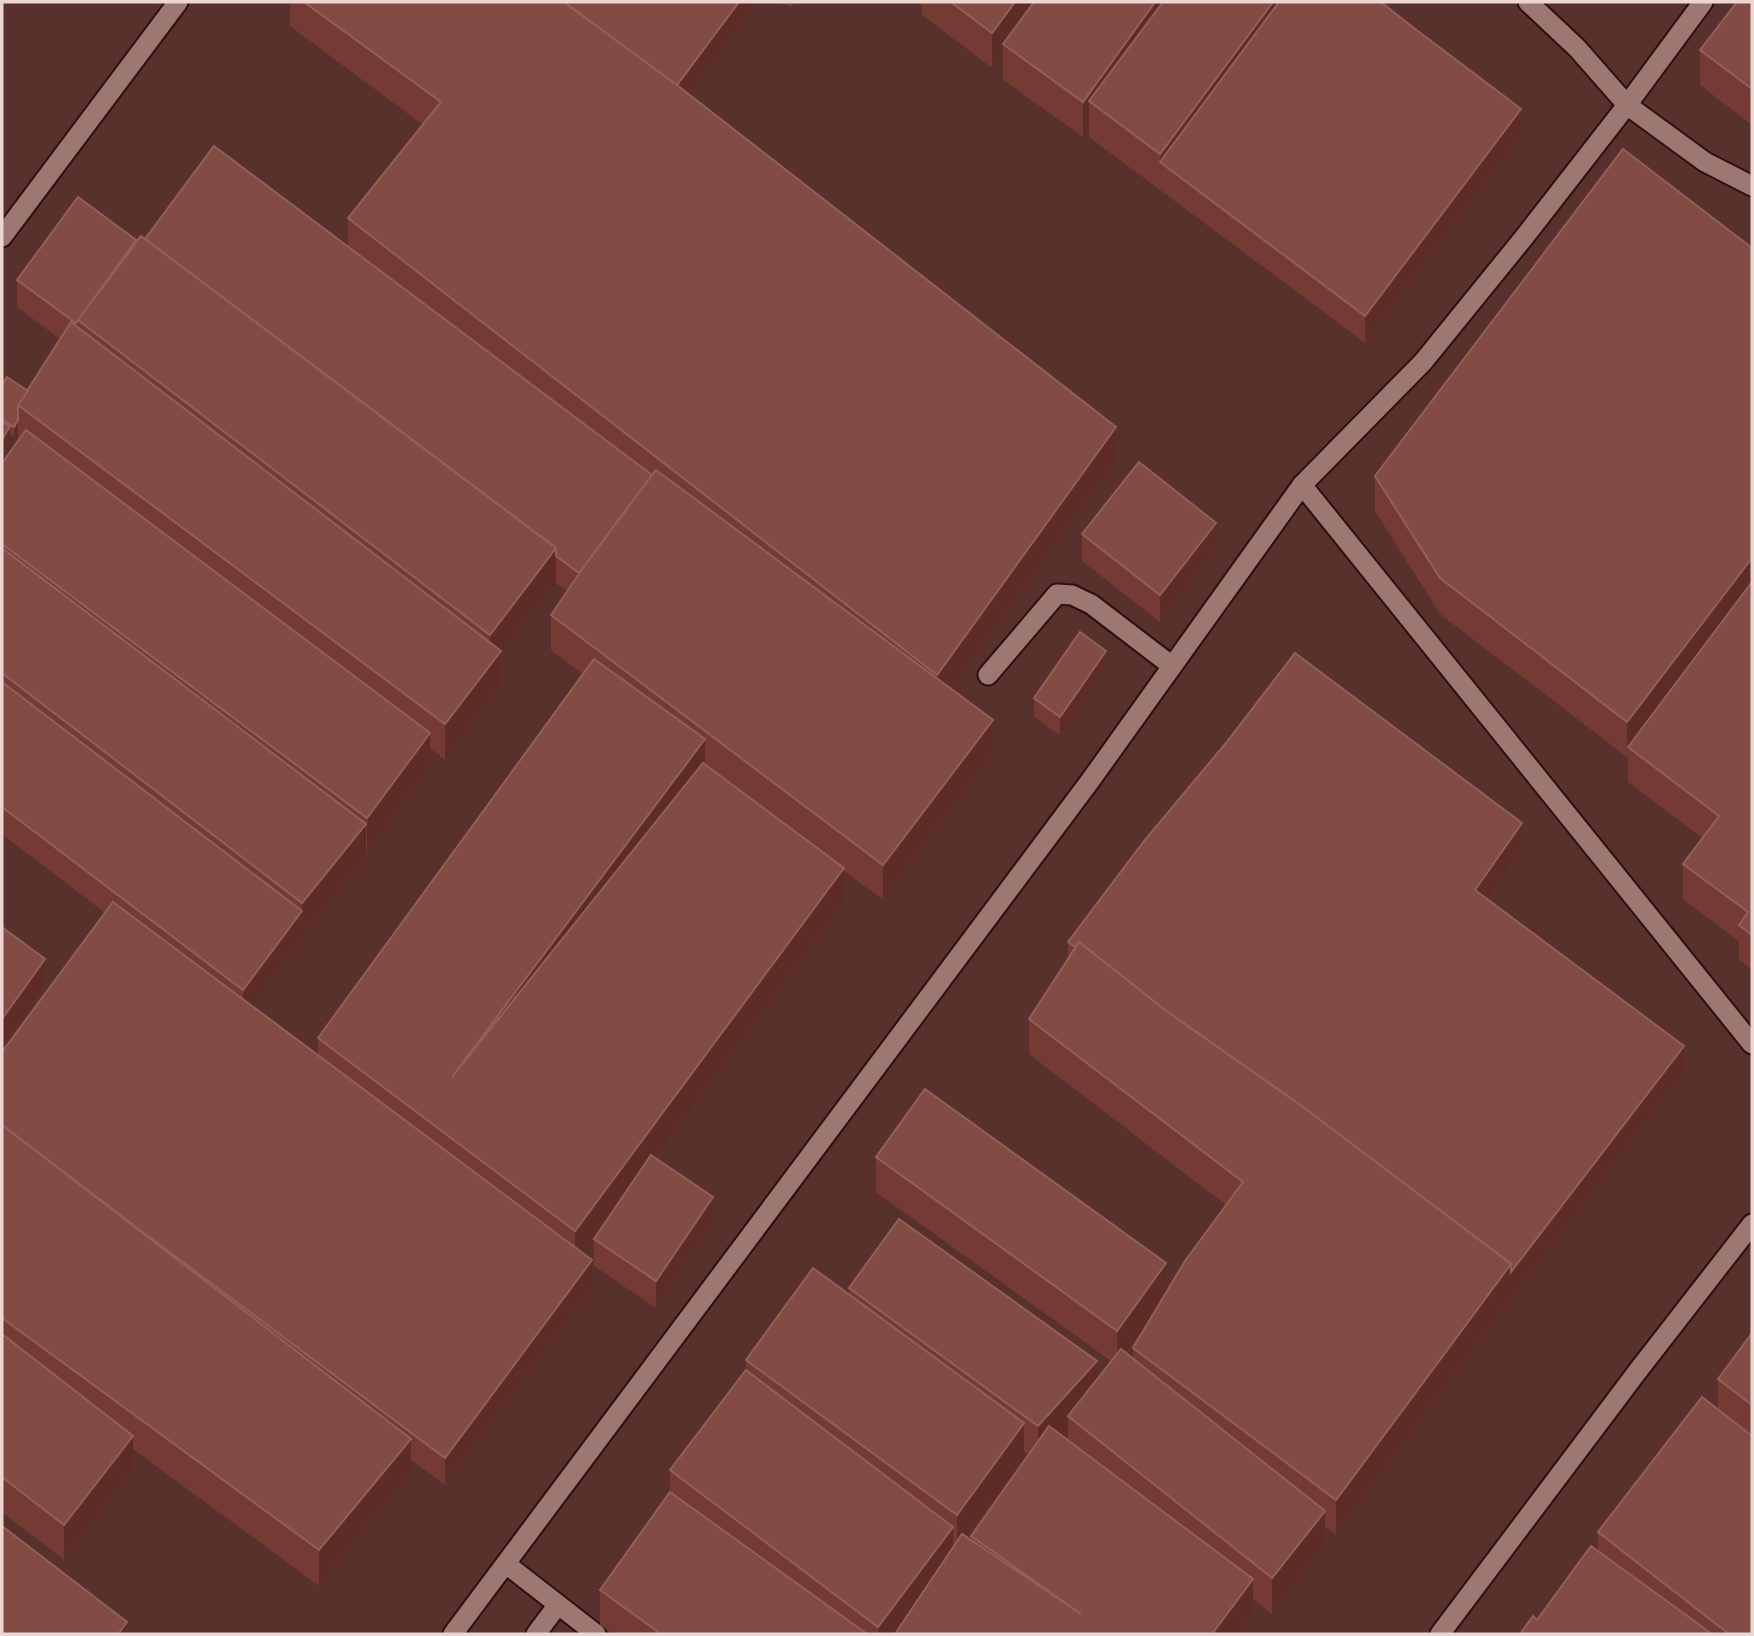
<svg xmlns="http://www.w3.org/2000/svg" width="1754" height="1636" viewBox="0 0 1754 1636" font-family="Lora,serif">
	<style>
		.built { fill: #58312c }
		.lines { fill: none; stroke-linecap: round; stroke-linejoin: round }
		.lane-casing { stroke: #2d100d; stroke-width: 23 }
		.lane { stroke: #9d7771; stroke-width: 19 }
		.wall { fill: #753a33; fill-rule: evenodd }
		.shaded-wall { fill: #5e2c26 }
		.building { fill: #824b44; stroke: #92605a; stroke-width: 2 }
	</style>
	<rect width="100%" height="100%" fill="#492924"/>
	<rect class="built" x="2" y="2" width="1750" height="1632"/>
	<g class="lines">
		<defs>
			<g id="lane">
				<path d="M1528 2 1577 48 1627 105 1703 2"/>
				<path d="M2 237 178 2"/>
				<path d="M1302 485 1752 1044"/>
				<path d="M988 675 1057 594 1072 595 1091 604 1172 666"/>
				<path d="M506 1564 596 1634"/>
				<path d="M453 1634 1090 781 1302 485 1423 362 1526 235 1627 105 1705 162 1752 186"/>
				<path d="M536 1634 557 1606"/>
				<path d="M1440 1634 1637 1372 1752 1224"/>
			</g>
		</defs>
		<use href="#lane" class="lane-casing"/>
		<use href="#lane" class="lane"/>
	</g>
	<g class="wall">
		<path d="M290 2H759L690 95 1116 462 952 689 993 755 883 900 844 871V904L656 1158 713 1224 656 1308 594 1266V1242L584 1254 592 1287 445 1485 411 1460V1474L319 1586 133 1449V1471L64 1560 2 1512V1052L105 913 2 834V463L18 440V430L14 437 10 434 2 450V371L5 380 28 391 60 339 17 307V280L145 239 348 247V218L423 125 290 26ZM556 583 567 591 551 615V650L583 674 318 1038V1056L251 1005 302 938 366 859V853L430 768V748L445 760 501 687V655Z"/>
		<path d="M780 2H794L791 7Z"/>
		<path d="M918 2H1381L1521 136 1365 343 1089 137V128L1083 137 1003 80V53L992 68 922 15V5Z"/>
		<path d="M1752 2V125L1700 85V50Z"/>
		<path d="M1752 248V970L1739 960V941L1683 899V864L1702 838 1628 782V756L1627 757 1440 614 1375 511V476Z"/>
		<path d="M1082 534 1216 550 1160 622 1082 561Z"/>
		<path d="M1106 669 1060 735 1034 717V698Z"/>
		<path d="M1522 850 1488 900 1684 1073 1511 1300 1336 1535 1325 1527V1546L1272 1614 1253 1599V1614L1238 1634H613L600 1625V1590L670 1492V1470L746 1370V1360L849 1295V1288L1097 1379 1111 1361 876 1192V1157L1166 1292 1226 1205 1029 1054V1019L1068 958V942ZM1145 1328 1133 1348V1359L1127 1354ZM1068 1429V1440L1062 1436ZM1024 1451 1029 1455 971 1536V1540L967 1537 1024 1459Z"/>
		<path d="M1752 1333V1634H1520L1537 1620 1598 1551V1532L1718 1409V1379Z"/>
	</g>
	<g class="shaded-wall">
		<path d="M739 2H759L673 118V91Z"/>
		<path d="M1015 2H1041L1003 44V53L992 68V33Z"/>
		<path d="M1155 2H1181L1089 101V128L1083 137V102Z"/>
		<path d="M1273 2H1299L1160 162V154Z"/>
		<path d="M1521 109V136L1365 343V316Z"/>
		<path d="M18 420V430L14 437V427Z"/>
		<path d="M10 426V436L2 450V440Z"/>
		<path d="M1116 427V462L937 710V675Z"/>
		<path d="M1216 523V550L1160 622V595Z"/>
		<path d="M556 548V583L501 655V687L445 760V724L490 667V635Z"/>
		<path d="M1752 558V593L1628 747 1627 757V722Z"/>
		<path d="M1106 651V669L1060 735V717Z"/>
		<path d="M993 720V755L883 900V865Z"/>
		<path d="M430 733V768L367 853V818Z"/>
		<path d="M705 739V775L452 1077Z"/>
		<path d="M1522 823V850L1475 918V890Z"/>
		<path d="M366 824V859L302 938 243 1017V990L302 911V903Z"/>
		<path d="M844 868V904L595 1240 594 1239V1242L575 1267V1231Z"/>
		<path d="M45 959V986L2 1046V1019Z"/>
		<path d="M1684 1046V1073L1511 1300 1336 1535V1500L1511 1264Z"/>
		<path d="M713 1197V1224L656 1308V1281Z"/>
		<path d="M592 1260V1287L445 1485V1458Z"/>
		<path d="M1166 1263V1298L1117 1366V1331Z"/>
		<path d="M1097 1361V1396L1068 1416V1429L1038 1461V1426Z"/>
		<path d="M1024 1423V1459L957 1550V1515Z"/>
		<path d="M133 1436V1471L64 1560V1525Z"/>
		<path d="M411 1439V1474L319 1586V1550Z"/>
		<path d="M1325 1511V1546L1272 1614V1578Z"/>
		<path d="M953 1527V1562L899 1634H878V1627Z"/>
		<path d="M1253 1579V1614L1238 1634H1212Z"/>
		<path d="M127 1622V1634H118Z"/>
	</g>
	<g class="building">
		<path d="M304 2H564L673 82 1116 427 937 675 348 218 441 102Z"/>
		<path d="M564 2H739L677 85Z"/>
		<path d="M951 2H1015L992 33Z"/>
		<path d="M1034 2H1155L1083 102 1003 44Z"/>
		<path d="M1163 2H1273L1160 154 1089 101Z"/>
		<path d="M1279 2H1381L1410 25 1521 109 1365 316 1160 162Z"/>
		<path d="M1737 2H1752V89L1700 50Z"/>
		<path d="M214 146 652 475 579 573 556 556V548L145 239Z"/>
		<path d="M1623 149 1752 248V558L1627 722 1440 578 1375 476Z"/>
		<path d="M78 197 136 240 76 323 17 280Z"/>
		<path d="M141 236 556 548 490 635 78 320Z"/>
		<path d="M71 322 501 651 445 724 18 405Z"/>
		<path d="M7 377 28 391 18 405V420L14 427 2 419V385Z"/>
		<path d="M2 422 10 426 2 440Z"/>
		<path d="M26 430 430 733 367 818 2 544V463Z"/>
		<path d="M1139 462 1216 523 1160 595 1082 534Z"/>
		<path d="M656 470 993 720 883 865 551 615 583 568Z"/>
		<path d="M2 548 366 824 302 903 2 673Z"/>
		<path d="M1752 582V935L1739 925 1748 912 1683 864 1719 816 1628 747Z"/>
		<path d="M1080 632 1106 651 1060 717 1034 698Z"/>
		<path d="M1295 653 1522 823 1475 890 1684 1046 1511 1272V1264L1303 1107 1165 1010 1079 942 1075 947 1068 942 1144 841 1226 743Z"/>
		<path d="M594 659 705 739 452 1077 703 763 844 868 575 1231 318 1038Z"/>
		<path d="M2 682 302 911 243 990 2 807Z"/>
		<path d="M113 902 592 1260 445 1458 140 1230 2 1125V1052Z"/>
		<path d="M2 927 45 959 2 1019Z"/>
		<path d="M1079 942 1165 1010 1303 1107 1511 1264 1336 1500 1133 1348 1185 1261 1243 1182 1029 1019Z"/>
		<path d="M925 1089 1166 1263 1117 1331 876 1157Z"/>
		<path d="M2 1125 411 1439 319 1550 2 1318Z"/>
		<path d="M651 1155 713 1197 656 1281 594 1239Z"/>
		<path d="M899 1219 1097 1361 1038 1426 849 1288Z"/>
		<path d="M813 1268 1024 1423 957 1515 746 1360Z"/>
		<path d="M1752 1333V1405L1718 1379Z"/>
		<path d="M2 1334 133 1436 64 1525 2 1477Z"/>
		<path d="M1121 1349 1325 1511 1272 1578 1068 1416Z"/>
		<path d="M746 1370 953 1527 878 1627 670 1470Z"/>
		<path d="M1702 1397 1752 1436V1634H1729L1598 1532Z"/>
		<path d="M1049 1426 1253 1579 1212 1634H895L962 1534 1081 1614 971 1536Z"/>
		<path d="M670 1492 867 1634H661L600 1590Z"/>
		<path d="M2 1526 127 1622 118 1634H2Z"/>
		<path d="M1591 1546 1712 1634H1520L1533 1616 1537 1620Z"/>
	</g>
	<rect width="1754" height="1636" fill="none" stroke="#ebd6d2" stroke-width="7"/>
</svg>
